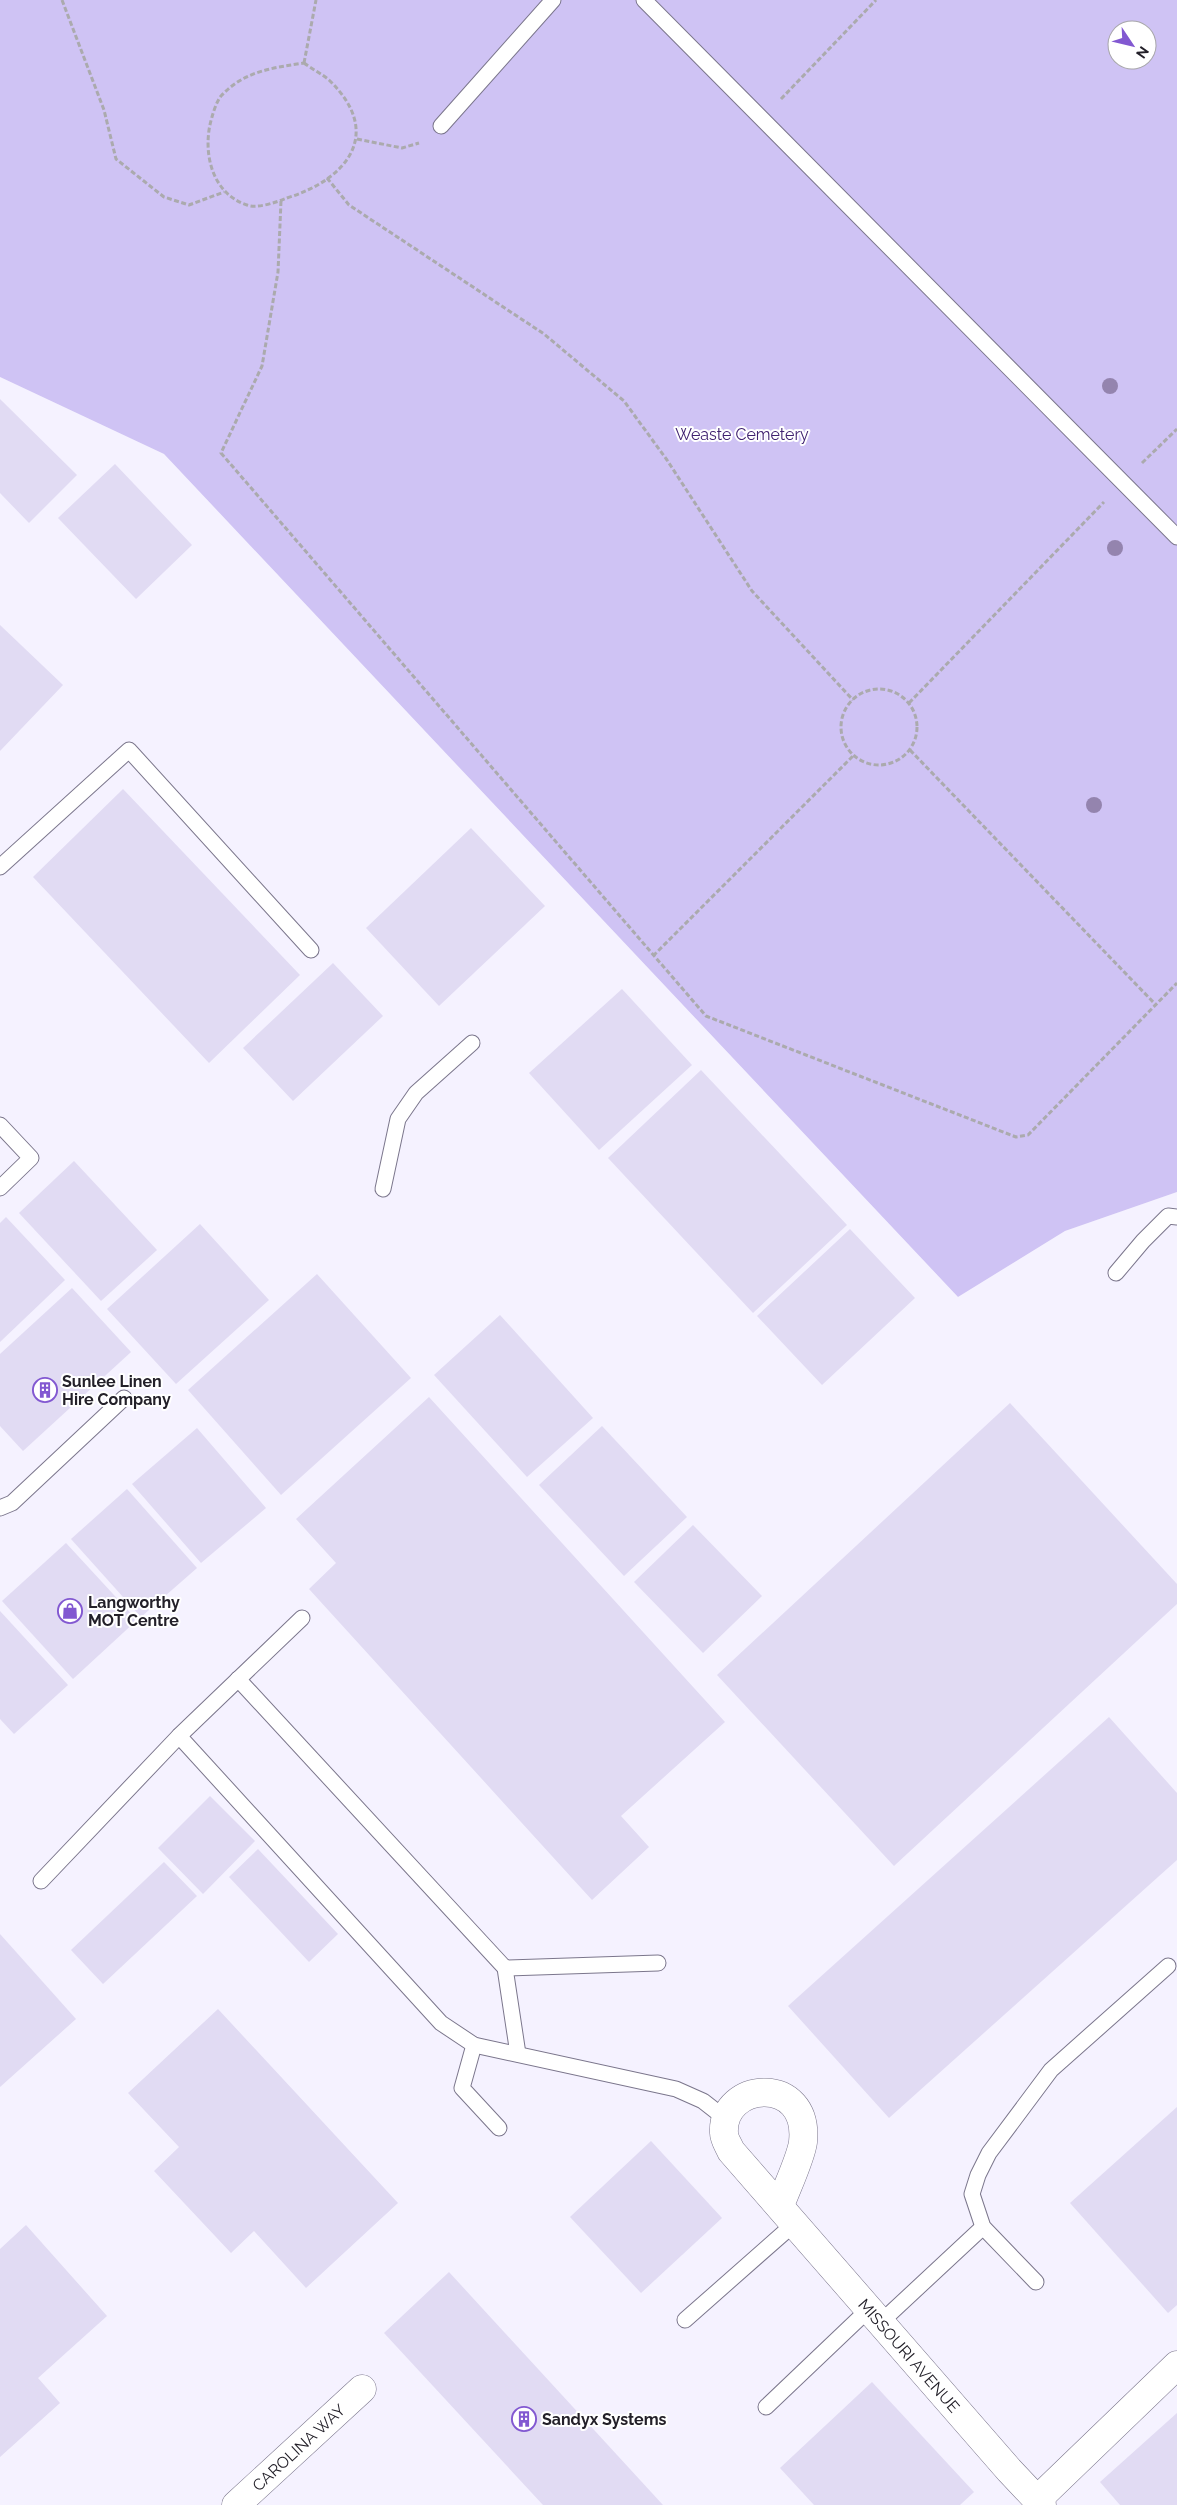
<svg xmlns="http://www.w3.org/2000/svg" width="1177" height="2505" viewBox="0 0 1177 2505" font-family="Raleway,sans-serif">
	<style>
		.built { fill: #f5f2ff }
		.green { fill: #cfc3f4; fill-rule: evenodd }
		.building { fill: #e1dbf3 }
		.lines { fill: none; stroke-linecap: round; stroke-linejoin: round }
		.service-casing { stroke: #7b768c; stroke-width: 17 }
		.minor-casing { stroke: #7b768c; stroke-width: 29 }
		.path { stroke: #abaaad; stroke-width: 3; stroke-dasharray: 5 2.5; stroke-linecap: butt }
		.service { stroke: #fff; stroke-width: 15 }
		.minor { stroke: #fff; stroke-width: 28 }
		.tree { fill: #9484ae }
		.labels { text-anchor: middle; stroke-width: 4; stroke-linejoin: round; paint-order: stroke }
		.park-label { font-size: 16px; fill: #3f216f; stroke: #fff }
		.poi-label { font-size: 16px; font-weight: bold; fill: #232029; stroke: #fff; text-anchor: start }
		.street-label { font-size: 16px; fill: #232029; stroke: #fff }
	</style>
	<rect width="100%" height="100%" fill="#fcfcfc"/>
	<path class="built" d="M0 377 164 454 958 1297 1065 1231 1177 1192V2505H0Z"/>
	<path class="green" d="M0 0H1177V1192L1065 1231 958 1297 164 454 0 377ZM1117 30H1147V60H1117Z"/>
	<g class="building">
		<path d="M0 399 77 475 29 523 0 493Z"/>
		<path d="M115 464 192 545 136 599 58 518Z"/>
		<path d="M0 625 63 685 0 751Z"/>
		<path d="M123 789 300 975 209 1063 33 877Z"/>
		<path d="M471 828 545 906 439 1006 366 928Z"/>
		<path d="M333 963 383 1016 293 1101 243 1048Z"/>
		<path d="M622 989 692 1065 599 1150 529 1073Z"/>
		<path d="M701 1070 847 1225 753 1313 608 1158Z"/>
		<path d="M74 1161 157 1250 101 1301 19 1213Z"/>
		<path d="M6 1217 65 1280 0 1342V1223Z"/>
		<path d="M200 1224 269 1300 176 1384 107 1309Z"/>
		<path d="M850 1229 915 1298 822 1385 757 1316Z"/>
		<path d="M317 1274 411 1378 281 1495 188 1390Z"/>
		<path d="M72 1288 131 1352 23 1451 0 1426V1354Z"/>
		<path d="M500 1315 593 1418 527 1477 434 1375Z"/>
		<path d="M429 1397 725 1722 621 1816 649 1847 592 1900 309 1589 336 1563 296 1519Z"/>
		<path d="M1010 1403 1177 1584V1604L894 1866 717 1675Z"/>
		<path d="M602 1426 687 1517 624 1576 539 1485Z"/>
		<path d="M197 1428 266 1508 201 1563 132 1484Z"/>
		<path d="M127 1489 197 1568 141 1617 71 1539Z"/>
		<path d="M693 1525 762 1596 703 1653 634 1582Z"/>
		<path d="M66 1543 137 1620 73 1679 2 1601Z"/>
		<path d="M0 1611 68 1685 14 1734 0 1719Z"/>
		<path d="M1109 1717 1177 1793V1860L889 2118 788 2006Z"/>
		<path d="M210 1796 255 1841 203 1894 158 1848Z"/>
		<path d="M258 1849 338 1934 309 1962 229 1877Z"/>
		<path d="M164 1862 197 1896 103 1984 71 1950Z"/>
		<path d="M0 1934 76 2019 0 2087Z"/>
		<path d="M218 2009 398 2203 306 2288 254 2231 231 2253 154 2171 179 2147 128 2093Z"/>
		<path d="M1177 2107V2305L1168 2313 1070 2203Z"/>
		<path d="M651 2141 722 2218 641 2293 570 2217Z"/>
		<path d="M26 2225 107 2316 38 2378 60 2403 0 2457V2249Z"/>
		<path d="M449 2272 663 2505H543L384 2333Z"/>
		<path d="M872 2382 974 2492 960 2505H814L780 2468Z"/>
		<path d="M1177 2413V2505H1120L1100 2482Z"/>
	</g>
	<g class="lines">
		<defs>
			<g id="service">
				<path d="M644 0 1177 537"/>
				<path d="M441 126 553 0"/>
				<path d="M0 867 129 750 311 950"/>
				<path d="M0 1125 31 1158 0 1188"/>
				<path d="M383 1189 398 1119 416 1093 472 1043"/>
				<path d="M1116 1273 1143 1241 1168 1216 1177 1217"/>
				<path d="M0 1508 12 1503 124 1398"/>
				<path d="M238 1679 505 1968 518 2054"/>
				<path d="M179 1736 441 2023 474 2045 676 2089 703 2101 726 2119"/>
				<path d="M41 1881 179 1736 302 1618"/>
				<path d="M505 1968 658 1963"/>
				<path d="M474 2045 462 2088 499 2128"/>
				<path d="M1036 2282 983 2227 972 2194 978 2175 989 2153 1051 2070 1168 1966"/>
				<path d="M685 2320 795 2223"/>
				<path d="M881 2322 983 2227"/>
				<path d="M766 2407 869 2309"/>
			</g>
			<g id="minor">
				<path id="s1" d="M780 2206C786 2189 801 2158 803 2142 810 2074 721 2081 724 2133 724 2139 729 2146 731 2151L1009 2470 1042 2505"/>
				<path d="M1037 2500 1177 2365"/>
				<path id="s2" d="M236 2505 362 2389"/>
			</g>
		</defs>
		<use href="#service" class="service-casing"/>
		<use href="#minor" class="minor-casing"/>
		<g class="path">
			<path d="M62 0 104 110 116 159 164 197 189 205 224 192"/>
			<path d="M304 63C312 69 322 74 329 80 384 133 348 179 287 198 277 202 257 209 247 205 210 193 202 149 212 117 214 110 217 101 221 96 244 71 272 68 304 63Z"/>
			<path d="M304 63 316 0"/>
			<path d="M781 99 876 0"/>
			<path d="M357 139 402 148 419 143"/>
			<path d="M327 178 349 205 544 334 624 401 667 460 752 591 853 700"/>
			<path d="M281 201 278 272 262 366 221 453 706 1016 1016 1137 1028 1135 1177 983"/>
			<path d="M1142 463 1177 429"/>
			<circle cx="879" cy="727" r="38"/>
			<path d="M909 703 1104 502"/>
			<path d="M910 750 1156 1005"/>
			<path d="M653 956 853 756"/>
		</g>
		<use href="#service" class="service"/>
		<use href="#minor" class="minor"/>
	</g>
	<g class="tree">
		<circle cx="1110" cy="386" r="8"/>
		<circle cx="1115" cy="548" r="8"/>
		<circle cx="1094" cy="805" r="8"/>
	</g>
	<defs>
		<symbol id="building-ring" viewBox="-11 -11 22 22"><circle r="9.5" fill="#fff" stroke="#8258d1" stroke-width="1.5"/><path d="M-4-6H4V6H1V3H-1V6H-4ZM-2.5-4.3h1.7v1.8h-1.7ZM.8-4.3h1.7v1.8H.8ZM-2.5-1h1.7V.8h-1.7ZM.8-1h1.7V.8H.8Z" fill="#8258d1"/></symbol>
		<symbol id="shop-ring" viewBox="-11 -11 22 22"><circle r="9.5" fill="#fff" stroke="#8258d1" stroke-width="1.5"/><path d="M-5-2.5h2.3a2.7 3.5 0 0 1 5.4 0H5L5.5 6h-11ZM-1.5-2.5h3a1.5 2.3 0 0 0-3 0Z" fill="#8258d1"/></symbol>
	</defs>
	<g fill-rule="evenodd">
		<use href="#building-ring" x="31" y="1376" width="28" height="28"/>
		<use href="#shop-ring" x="56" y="1597" width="28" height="28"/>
		<use href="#building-ring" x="510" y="2405" width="28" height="28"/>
	</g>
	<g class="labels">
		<g class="park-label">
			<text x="742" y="440">Weaste Cemetery</text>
		</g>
		<g class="poi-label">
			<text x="62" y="1387">Sunlee Linen<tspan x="62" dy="18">Hire Company</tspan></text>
			<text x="88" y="1608">Langworthy<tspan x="88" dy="18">MOT Centre</tspan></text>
			<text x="542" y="2425">Sandyx Systems</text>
		</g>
		<g class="street-label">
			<text dy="6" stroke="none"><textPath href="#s1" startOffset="495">MISSOURI AVENUE</textPath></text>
			<text dy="6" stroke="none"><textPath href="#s2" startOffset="85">CAROLINA WAY</textPath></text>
		</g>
	</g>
	<g transform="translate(1132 45) rotate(125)"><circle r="24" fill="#ffffff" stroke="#a7a6a9"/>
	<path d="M0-4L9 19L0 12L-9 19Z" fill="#8258d1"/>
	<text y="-8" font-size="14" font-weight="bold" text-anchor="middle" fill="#232029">N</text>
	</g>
</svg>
